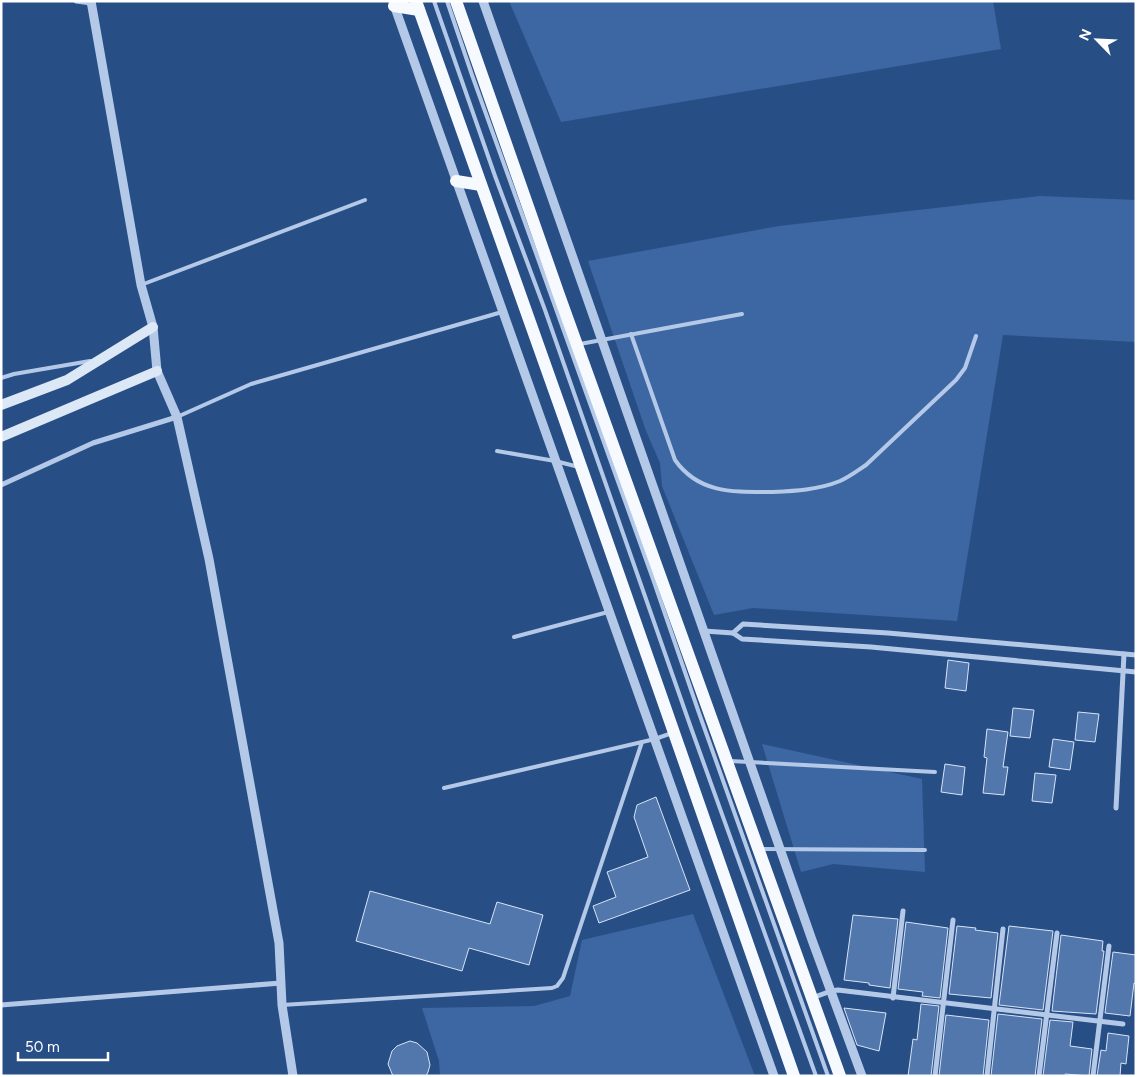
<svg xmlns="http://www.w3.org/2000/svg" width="1137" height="1077" viewBox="0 0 1137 1077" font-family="Figtree,sans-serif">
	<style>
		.green { fill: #3d67a2 }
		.building { fill: #5177ad; stroke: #d7e4f6 }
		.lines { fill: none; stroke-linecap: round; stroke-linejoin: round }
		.service { stroke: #b4c9e8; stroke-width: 4 }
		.minor { stroke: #b4c9e8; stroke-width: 5 }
		.tertiary { stroke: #b4c9e8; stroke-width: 9 }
		.secondary { stroke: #dde8f7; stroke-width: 10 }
		.primary { stroke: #f6f9fe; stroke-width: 12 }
	</style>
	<rect width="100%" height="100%" fill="#284e86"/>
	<g class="green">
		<path d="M509 1H993L1001 49 561 122Z"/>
		<path d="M1040 196 1136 200V342L1003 335 957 621 753 608 714 615 662 486 660 463 646 431 588 261 779 226Z"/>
		<path d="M762 744 922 779 925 872 833 864 801 872Z"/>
		<path d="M693 914 755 1076H440L439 1061 422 1008 534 1006 570 996 582 940Z"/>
	</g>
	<g class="building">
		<path d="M948 660 969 663 966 691 945 688Z"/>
		<path d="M1013 708 1034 710 1030 738 1010 736Z"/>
		<path d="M1078 712 1099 714 1095 742 1075 740Z"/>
		<path d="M987 729 1008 732 1003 767H1008L1004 795 983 793 987 758 984 757Z"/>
		<path d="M1053 739 1074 742 1070 770 1049 767Z"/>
		<path d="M945 764 965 767 962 795 941 792Z"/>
		<path d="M1035 773 1056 775 1052 803 1032 801Z"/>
		<path d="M656 797 690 890 599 923 593 906 616 897 607 872 648 857 634 817 637 805Z"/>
		<path d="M370 891 490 924 497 902 543 915 529 965 469 948 462 971 356 941Z"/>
		<path d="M853 915 898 919 890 988 869 985V983L844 980Z"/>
		<path d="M906 922 948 928 940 998 922 996 923 992 898 989Z"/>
		<path d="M957 926 976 928 975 930 998 933 991 998 949 994Z"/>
		<path d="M1009 926 1053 931 1043 1010 999 1005Z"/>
		<path d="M1061 935 1103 941 1102 951H1104L1096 1014 1052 1011Z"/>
		<path d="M1113 952 1136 955V984L1134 983 1130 1016 1105 1013Z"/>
		<path d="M921 1004 939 1006 931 1076H908L913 1039 917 1040Z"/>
		<path d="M844 1008 886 1013 879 1051 857 1045Z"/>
		<path d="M998 1014 1042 1019 1035 1076H991Z"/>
		<path d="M946 1015 989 1020 983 1076H939Z"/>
		<path d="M1050 1020 1073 1022 1070 1046 1092 1049 1089 1076 1065 1074V1076H1043Z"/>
		<path d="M1108 1033 1129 1036 1126 1064 1121 1063 1120 1076H1097L1101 1050 1106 1051Z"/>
		<path d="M410 1041 417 1043 427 1052 430 1065 428 1072 426 1076H393L388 1064 392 1051 397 1046Z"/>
	</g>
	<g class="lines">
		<g class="service">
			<path d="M434 1 495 176 545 310 690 725 816 1076"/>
			<path d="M447 1 472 75 653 579 699 713 828 1076"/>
			<path d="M141 285 365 200"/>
			<path d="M631 334 675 460C699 494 734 492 772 492 794 491 818 490 840 481 849 477 857 471 866 465L956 380 965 368 976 336"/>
			<path d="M580 344 742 314"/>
			<path d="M1 378 14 374 90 361"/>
			<path d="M177 417 251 384 502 312"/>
			<path d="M497 451 555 461 579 467"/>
			<path d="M514 637 608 612"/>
			<path d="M730 761 935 772"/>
			<path d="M444 788 655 739 672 733"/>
			<path d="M762 849 925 850"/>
			<path d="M282 1005 552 988 557 986 563 978 642 742"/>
		</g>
		<g class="minor">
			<path d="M76 1 91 3"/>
			<path d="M1 485 93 443 177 417"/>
			<path d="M704 631 733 633 742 639 871 647 1136 672"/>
			<path d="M733 633 743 624 888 633 1136 655"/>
			<path d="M1116 808 1124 654"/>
			<path d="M812 998 831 991 838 990 1123 1024"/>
			<path d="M893 998 903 911"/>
			<path d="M1 1005 281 983"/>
			<path d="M935 1076 953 920"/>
			<path d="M987 1076 1003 929"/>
			<path d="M1039 1076 1057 933"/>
			<path d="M1093 1076 1109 946"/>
		</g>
		<g class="tertiary">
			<path d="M91 1 141 285 153 327 157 371 177 417 209 559 279 943 282 1005 293 1076"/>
			<path d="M483 1 812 940 862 1076"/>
			<path d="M393 2 774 1076"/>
		</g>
		<g class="secondary">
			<path d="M1 405 67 380 153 327"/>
			<path d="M1 437 157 371"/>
		</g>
		<g class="primary">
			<path d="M416 1 564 418 794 1076"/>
			<path d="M456 1 559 295 840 1076"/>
			<path d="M394 6 419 10"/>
			<path d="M456 181 481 185"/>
		</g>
	</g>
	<rect width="1137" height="1077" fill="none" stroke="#ffffff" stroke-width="5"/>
	<g transform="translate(1097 40) rotate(294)" stroke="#284e86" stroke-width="4" paint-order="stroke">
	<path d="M0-4L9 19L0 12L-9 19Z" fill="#ffffff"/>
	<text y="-8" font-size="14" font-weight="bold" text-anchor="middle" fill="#ffffff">N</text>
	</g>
	<path d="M18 1052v8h90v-8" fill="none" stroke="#ffffff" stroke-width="2.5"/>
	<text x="25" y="1052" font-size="15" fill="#ffffff" stroke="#284e86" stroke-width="4" paint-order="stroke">50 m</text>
</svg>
